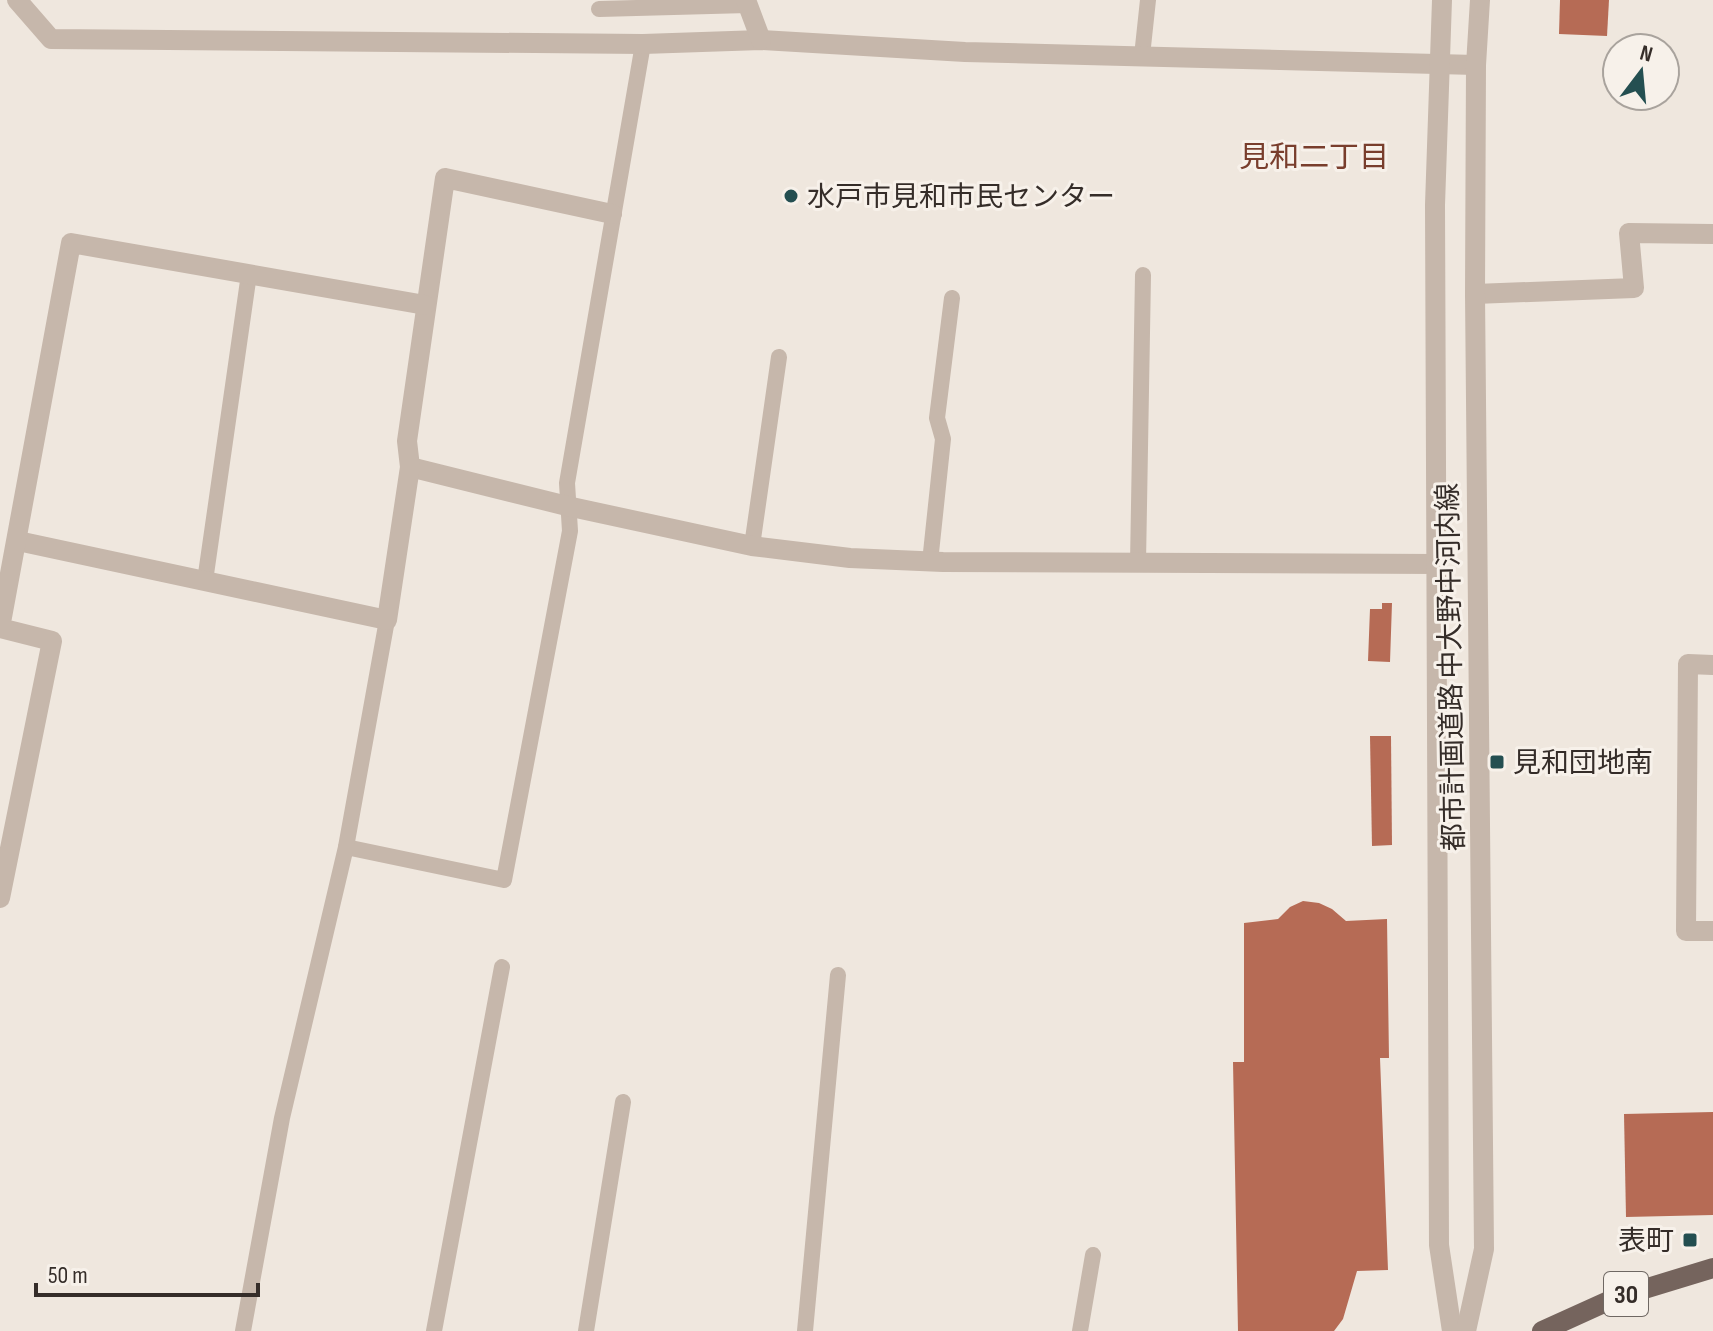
<svg xmlns="http://www.w3.org/2000/svg" width="1713" height="1331" viewBox="0 0 1713 1331" font-family="'Sofia Sans Condensed','Noto Sans JP',sans-serif">
	<style>
		.building { fill: #b66b55 }
		.lines { fill: none; stroke-linecap: round; stroke-linejoin: round }
		.service { stroke: #c6b7ab; stroke-width: 16 }
		.minor { stroke: #c6b7ab; stroke-width: 20 }
		.tertiary { stroke: #c6b7ab; stroke-width: 20 }
		.primary { stroke: #75645d; stroke-width: 20 }
		.poi-dot { fill: #244f51; stroke: #f7f1ea; stroke-width: 3 }
		.labels { text-anchor: middle; stroke-width: 6; stroke-linejoin: round; paint-order: stroke }
		.shield { fill: #f7f1ea; stroke: #6f6863; stroke-width: 2 }
		.shield-label { font-size: 26px; font-weight: bold; fill: #352d29 }
		.poi-label { font-size: 28px; fill: #352d29; stroke: #f7f1ea; text-anchor: start }
		.street-label { font-size: 28px; fill: #352d29; stroke: #f7f1ea }
		.neighbourhood-label { font-size: 30px; fill: #793e2d; stroke: #f7f1ea }
	</style>
	<rect width="100%" height="100%" fill="#efe7de"/>
	<g class="building">
		<path d="M1560 0H1609L1607 36 1559 34Z"/>
		<path d="M1382 603H1392L1390 662 1368 661 1370 609H1382Z"/>
		<path d="M1370 736H1391L1392 845 1372 846Z"/>
		<path d="M1303 901 1319 903 1332 909 1346 921 1387 919 1389 1058H1380L1388 1270 1357 1271 1343 1319 1334 1331H1238L1233 1062H1244V923L1278 919 1290 907Z"/>
		<path d="M1713 1112V1215L1626 1217 1624 1114Z"/>
	</g>
	<g class="lines">
		<g class="service">
			<path d="M599 9 748 5"/>
			<path d="M1142 56 1148 0"/>
			<path d="M752 546 779 357"/>
			<path d="M930 562 943 439 937 418 952 298"/>
			<path d="M1138 563 1143 275"/>
			<path d="M205 581 249 274"/>
			<path d="M346 847 504 880 570 531 567 483 643 44"/>
			<path d="M243 1331 282 1118 346 847 387 620"/>
			<path d="M434 1331 502 967"/>
			<path d="M586 1331 623 1102"/>
			<path d="M805 1331 838 975"/>
			<path d="M1080 1331 1093 1255"/>
		</g>
		<g class="minor">
			<path d="M17 0 51 39 643 44 761 40 965 52 1476 65"/>
			<path d="M746 0 761 40"/>
			<path d="M1475 294 1634 288 1629 233 1713 234"/>
			<path d="M410 467 567 506 752 546 850 558 943 562 1438 564"/>
			<path d="M18 541 387 620 410 467 407 441 445 178 612 214"/>
			<path d="M1713 665 1688 664 1686 931H1713"/>
			<path d="M0 898 52 641 0 628 71 243 425 305"/>
		</g>
		<g class="tertiary">
			<path d="M1442 0 1435 205 1439 1245 1452 1331"/>
			<path d="M1466 1331 1484 1249 1475 294 1476 65 1480 0"/>
		</g>
		<path class="primary" d="M1542 1331 1615 1298 1713 1268"/>
	</g>
	<g class="poi-dot">
		<circle cx="791" cy="196" r="8"/>
		<rect x="1489" y="754" width="16" height="16" rx="4"/>
		<rect x="1682" y="1232" width="16" height="16" rx="4"/>
	</g>
	<g class="labels">
		<rect class="shield" x="1604" y="1272" width="44" height="44" rx="6"/>
		<g class="shield-label">
			<text x="1626" y="1303">30</text>
		</g>
		<g class="poi-label">
			<text x="807" y="206">水戸市見和市民センター</text>
			<text x="1513" y="772">見和団地南</text>
			<text x="1674" y="1250" text-anchor="end">表町</text>
		</g>
		<g class="street-label">
			<text transform="translate(1450 667) rotate(-91)" y="10">都市計画道路 中大野中河内線</text>
		</g>
		<g class="neighbourhood-label">
			<text x="1314" y="167">見和二丁目</text>
		</g>
	</g>
	<g transform="translate(1641 72) rotate(16)"><circle r="38" fill="#f7f1ea" stroke="#a9a39d" stroke-width="2"/>
	<path d="M0-6L14 30L0 20L-14 30Z" fill="#244f51"/>
	<text y="-12" font-size="22" font-weight="bold" text-anchor="middle" fill="#352d29">N</text>
	</g>
	<path d="M36 1283v12h222v-12" fill="none" stroke="#352d29" stroke-width="4"/>
	<text x="48" y="1283" font-size="24" fill="#352d29" stroke="#f7f1ea" stroke-width="6" paint-order="stroke">50 m</text>
</svg>
